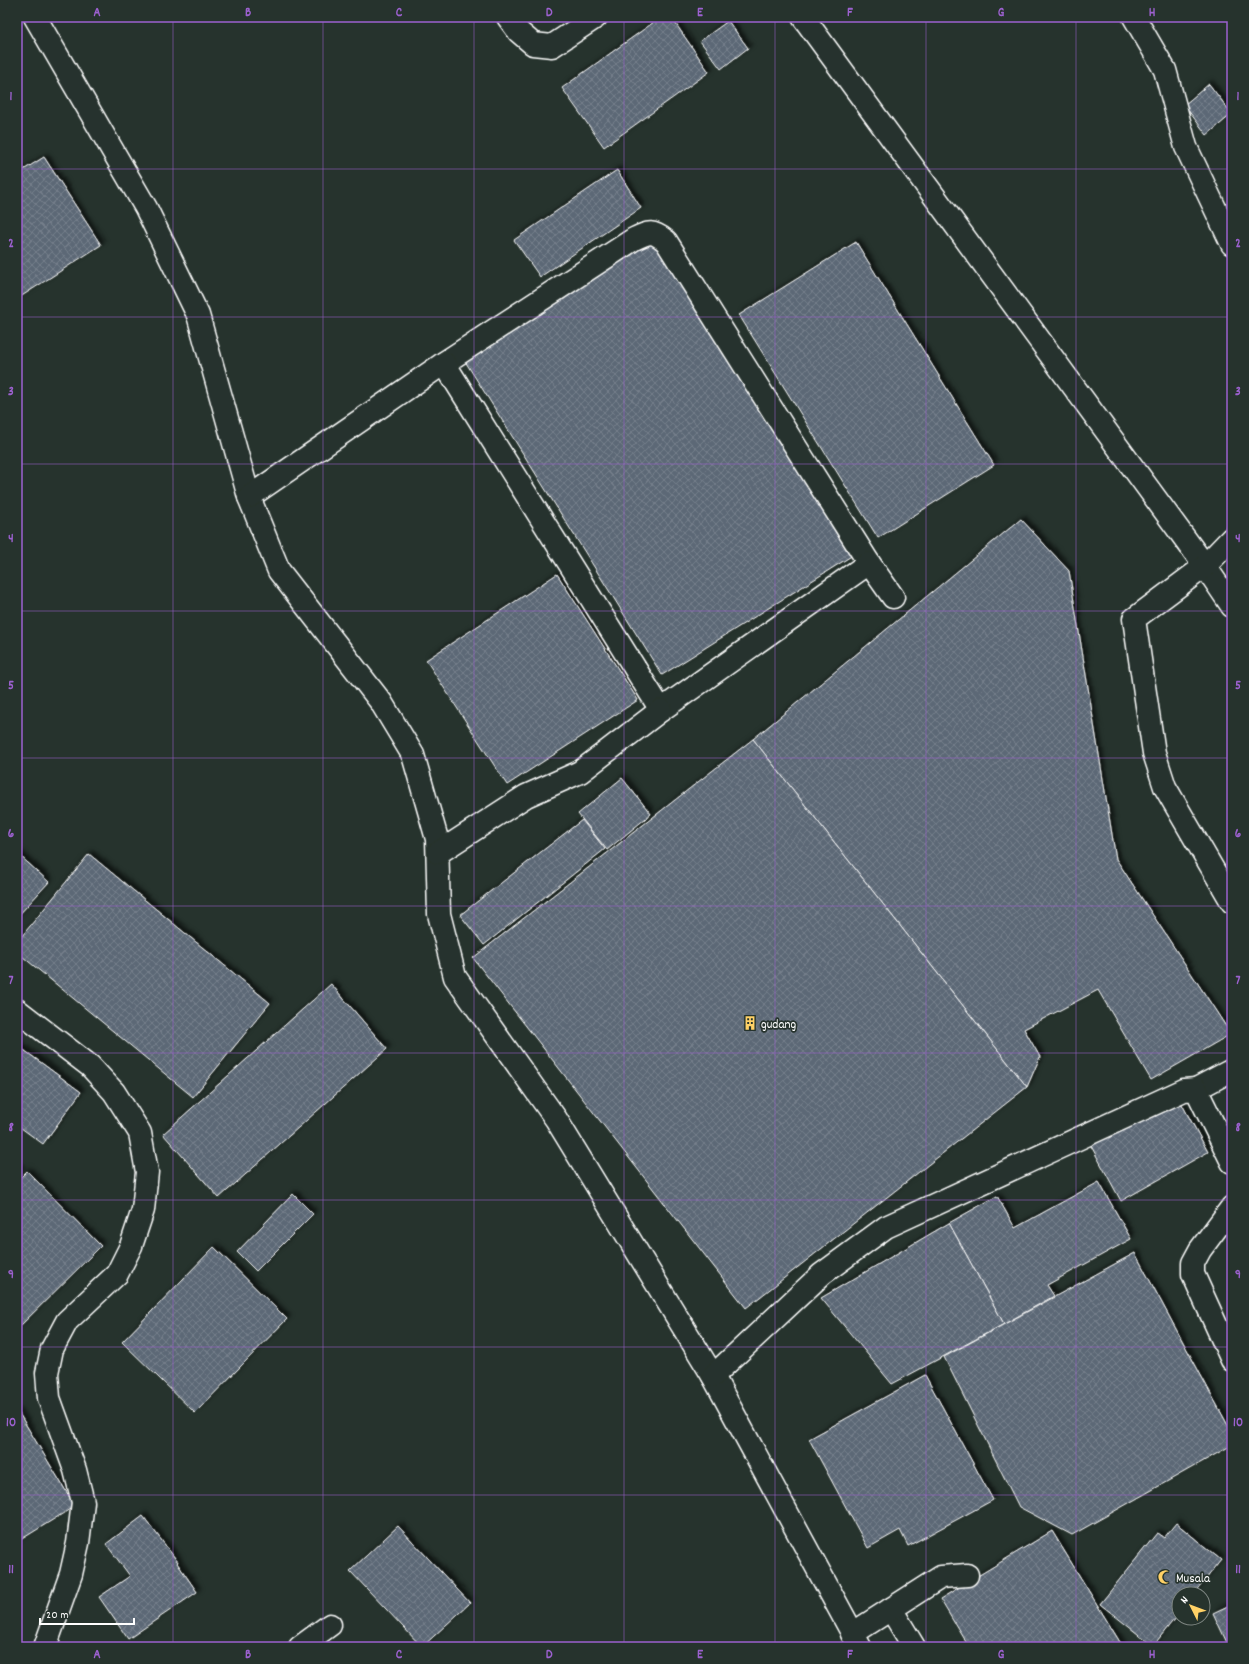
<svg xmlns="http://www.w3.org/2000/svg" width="1249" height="1664" viewBox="0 0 1249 1664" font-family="Dekko,sans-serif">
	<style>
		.building { fill: url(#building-cross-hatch); stroke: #fff; filter: url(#shadow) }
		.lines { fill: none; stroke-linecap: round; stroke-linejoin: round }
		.minor-casing { stroke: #fff; stroke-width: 25 }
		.minor { stroke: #26332d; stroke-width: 22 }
		.grid { fill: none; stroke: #9c61cf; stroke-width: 1; stroke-opacity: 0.55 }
		.labels { text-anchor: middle; stroke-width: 3.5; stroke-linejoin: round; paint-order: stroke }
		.poi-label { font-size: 13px; fill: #fff; stroke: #26332d; text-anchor: start }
		.neatline { fill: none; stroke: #9c61cf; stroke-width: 1.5 }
		.grid-label { font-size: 13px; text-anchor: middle; font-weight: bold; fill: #9c61cf }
	</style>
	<defs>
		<pattern id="building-cross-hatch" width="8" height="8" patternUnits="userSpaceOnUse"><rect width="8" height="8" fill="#5c6876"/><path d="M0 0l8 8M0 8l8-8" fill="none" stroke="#747f8b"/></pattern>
		<filter id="shadow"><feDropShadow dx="3.5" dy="-3.5" stdDeviation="2" flood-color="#0009"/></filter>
	</defs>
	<rect width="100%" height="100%" fill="#26332d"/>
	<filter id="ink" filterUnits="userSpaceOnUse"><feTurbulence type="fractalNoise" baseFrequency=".025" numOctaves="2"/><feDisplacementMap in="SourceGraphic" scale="8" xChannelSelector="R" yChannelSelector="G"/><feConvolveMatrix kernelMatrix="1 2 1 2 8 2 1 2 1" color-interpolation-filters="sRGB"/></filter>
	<g filter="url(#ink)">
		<g class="building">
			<path d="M661 17H671L709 72 604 147 562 88Z"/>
			<path d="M728 21 748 48 721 69 700 41Z"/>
			<path d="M1209 84 1232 114 1207 135 1184 105Z"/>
			<path d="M44 157 101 245 17 299V174Z"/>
			<path d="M617 170 641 208 540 277 514 240Z"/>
			<path d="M654 237 853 555 662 675 463 358Z"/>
			<path d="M856 242 994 465 878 538 739 315Z"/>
			<path d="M1021 519 1069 571 1116 859 1231 1034 1151 1080 1098 990 1024 1029 1040 1057 1027 1087 753 739Z"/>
			<path d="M557 574 638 700 507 785 426 660Z"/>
			<path d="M753 739 1027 1087 746 1308 473 958Z"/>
			<path d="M622 778 651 814 607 850 578 814Z"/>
			<path d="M582 820 605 849 484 945 460 915Z"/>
			<path d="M17 853 49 882 17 917Z"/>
			<path d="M89 854 270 1003 193 1097 17 952V942Z"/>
			<path d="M331 984 387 1049 219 1198 163 1134Z"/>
			<path d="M17 1045 81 1092 43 1144 17 1125Z"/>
			<path d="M1178 1097 1208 1152 1121 1201 1091 1146Z"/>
			<path d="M17 1166 21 1171 17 1175Z"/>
			<path d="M27 1171 101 1246 17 1329V1181Z"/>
			<path d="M1099 1182 1131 1239 1047 1285 1054 1296 1004 1324 949 1223 997 1196 1015 1228Z"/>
			<path d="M293 1194 313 1214 256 1271 237 1252Z"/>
			<path d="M949 1223 1004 1324 892 1384 821 1298Z"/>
			<path d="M214 1247 287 1319 195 1413 122 1342Z"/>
			<path d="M1135 1253 1232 1433V1445L1072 1535 1019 1507 944 1357Z"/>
			<path d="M925 1375 993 1500 908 1546 900 1530 868 1548 809 1439Z"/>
			<path d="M17 1410 75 1506 17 1542Z"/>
			<path d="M143 1516 178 1562 177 1563 197 1592 128 1639 99 1597 130 1576 106 1544Z"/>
			<path d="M1176 1523 1221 1560 1194 1594H1179V1613L1153 1646 1100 1604 1157 1533 1164 1538Z"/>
			<path d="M398 1526 470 1603 422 1647 350 1571Z"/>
			<path d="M1052 1531 1123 1647H969L940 1599Z"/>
			<path d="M1232 1604V1645L1229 1647 1213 1613Z"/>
		</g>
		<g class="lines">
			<defs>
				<g id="minor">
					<path d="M35 17 146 208 198 315 249 497 279 571 381 702 413 755 437 839 439 914 455 977 556 1119 713 1376 860 1647"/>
					<path d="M508 17 519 32 533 44 552 46 596 17"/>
					<path d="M803 17 1205 566 1232 606"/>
					<path d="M1134 17 1165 70 1186 147 1232 244"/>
					<path d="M444 363 634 239C649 232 652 230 666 241L869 563"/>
					<path d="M249 497 444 363 661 710 869 563 893 597"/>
					<path d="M1232 538 1205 566 1134 619 1154 753 1165 787 1232 902"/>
					<path d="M438 853 526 796 580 772 661 710"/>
					<path d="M17 1010 90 1066 114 1092 140 1133 147 1172 143 1210 131 1246 117 1274 67 1321 52 1349 47 1373 49 1398 75 1470 83 1502 78 1543 71 1574 45 1647"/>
					<path d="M1196 1089 1232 1070"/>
					<path d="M1232 1207 1200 1250 1193 1263V1274L1232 1360"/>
					<path d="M713 1376 822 1274 886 1227 1184 1090 1196 1089 1232 1162"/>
					<path d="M891 1609 914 1647"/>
					<path d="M852 1634 941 1577 967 1575"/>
					<path d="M300 1647 330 1625"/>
				</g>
			</defs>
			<use href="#minor" class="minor-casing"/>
			<use href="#minor" class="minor"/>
		</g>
	</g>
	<path class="grid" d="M173 17V1647M323 17V1647M474 17V1647M624 17V1647M775 17V1647M926 17V1647M1076 17V1647M17 169H1232M17 317H1232M17 464H1232M17 611H1232M17 758H1232M17 906H1232M17 1053H1232M17 1200H1232M17 1347H1232M17 1495H1232"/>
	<defs>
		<symbol id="building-bare" viewBox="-9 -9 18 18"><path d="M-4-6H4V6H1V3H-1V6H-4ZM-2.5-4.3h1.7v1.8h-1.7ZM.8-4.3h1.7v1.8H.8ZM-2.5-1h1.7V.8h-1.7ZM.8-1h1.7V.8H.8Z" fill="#ffd166" stroke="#26332d" stroke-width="2.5" paint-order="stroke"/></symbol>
		<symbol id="mosque-bare" viewBox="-9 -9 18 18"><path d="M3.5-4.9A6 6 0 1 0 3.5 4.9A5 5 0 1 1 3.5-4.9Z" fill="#ffd166" stroke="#26332d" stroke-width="2.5" paint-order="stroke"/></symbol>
	</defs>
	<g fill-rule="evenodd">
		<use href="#building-bare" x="740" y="1013" width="20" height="20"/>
		<use href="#mosque-bare" x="1155" y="1567" width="20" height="20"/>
	</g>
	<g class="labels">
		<g class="poi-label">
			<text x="761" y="1028">gudang</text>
			<text x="1176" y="1582">Musala</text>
		</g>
	</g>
	<rect width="1249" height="1664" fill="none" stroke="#26332d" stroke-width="44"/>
	<g transform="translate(1191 1606) rotate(312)"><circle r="19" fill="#26332d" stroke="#7d8581"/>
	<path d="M0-3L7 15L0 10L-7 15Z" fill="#ffd166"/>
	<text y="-6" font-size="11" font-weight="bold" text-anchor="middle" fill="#ffffff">N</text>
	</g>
	<path d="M40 1618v6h94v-6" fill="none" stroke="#ffffff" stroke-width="2"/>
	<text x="46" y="1618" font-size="12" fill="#ffffff" stroke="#26332d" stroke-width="3" paint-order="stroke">20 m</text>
	<rect x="22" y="22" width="1205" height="1620" class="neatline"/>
	<g class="grid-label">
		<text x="97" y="16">A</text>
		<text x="248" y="16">B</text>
		<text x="399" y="16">C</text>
		<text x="549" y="16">D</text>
		<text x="700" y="16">E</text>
		<text x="850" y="16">F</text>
		<text x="1001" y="16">G</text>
		<text x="1152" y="16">H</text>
		<text x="11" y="100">1</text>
		<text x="1238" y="100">1</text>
		<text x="11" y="247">2</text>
		<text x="1238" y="247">2</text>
		<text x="11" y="395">3</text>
		<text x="1238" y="395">3</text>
		<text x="11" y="542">4</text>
		<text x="1238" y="542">4</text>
		<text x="11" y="689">5</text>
		<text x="1238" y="689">5</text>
		<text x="11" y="837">6</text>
		<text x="1238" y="837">6</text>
		<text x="11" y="984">7</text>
		<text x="1238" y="984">7</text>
		<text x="11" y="1131">8</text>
		<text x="1238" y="1131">8</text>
		<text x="11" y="1278">9</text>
		<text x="1238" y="1278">9</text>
		<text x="11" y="1426">10</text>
		<text x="1238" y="1426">10</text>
		<text x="11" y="1573">11</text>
		<text x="1238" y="1573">11</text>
		<text x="97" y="1658">A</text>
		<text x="248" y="1658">B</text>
		<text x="399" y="1658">C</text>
		<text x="549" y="1658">D</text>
		<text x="700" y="1658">E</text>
		<text x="850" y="1658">F</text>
		<text x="1001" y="1658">G</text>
		<text x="1152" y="1658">H</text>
	</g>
</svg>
